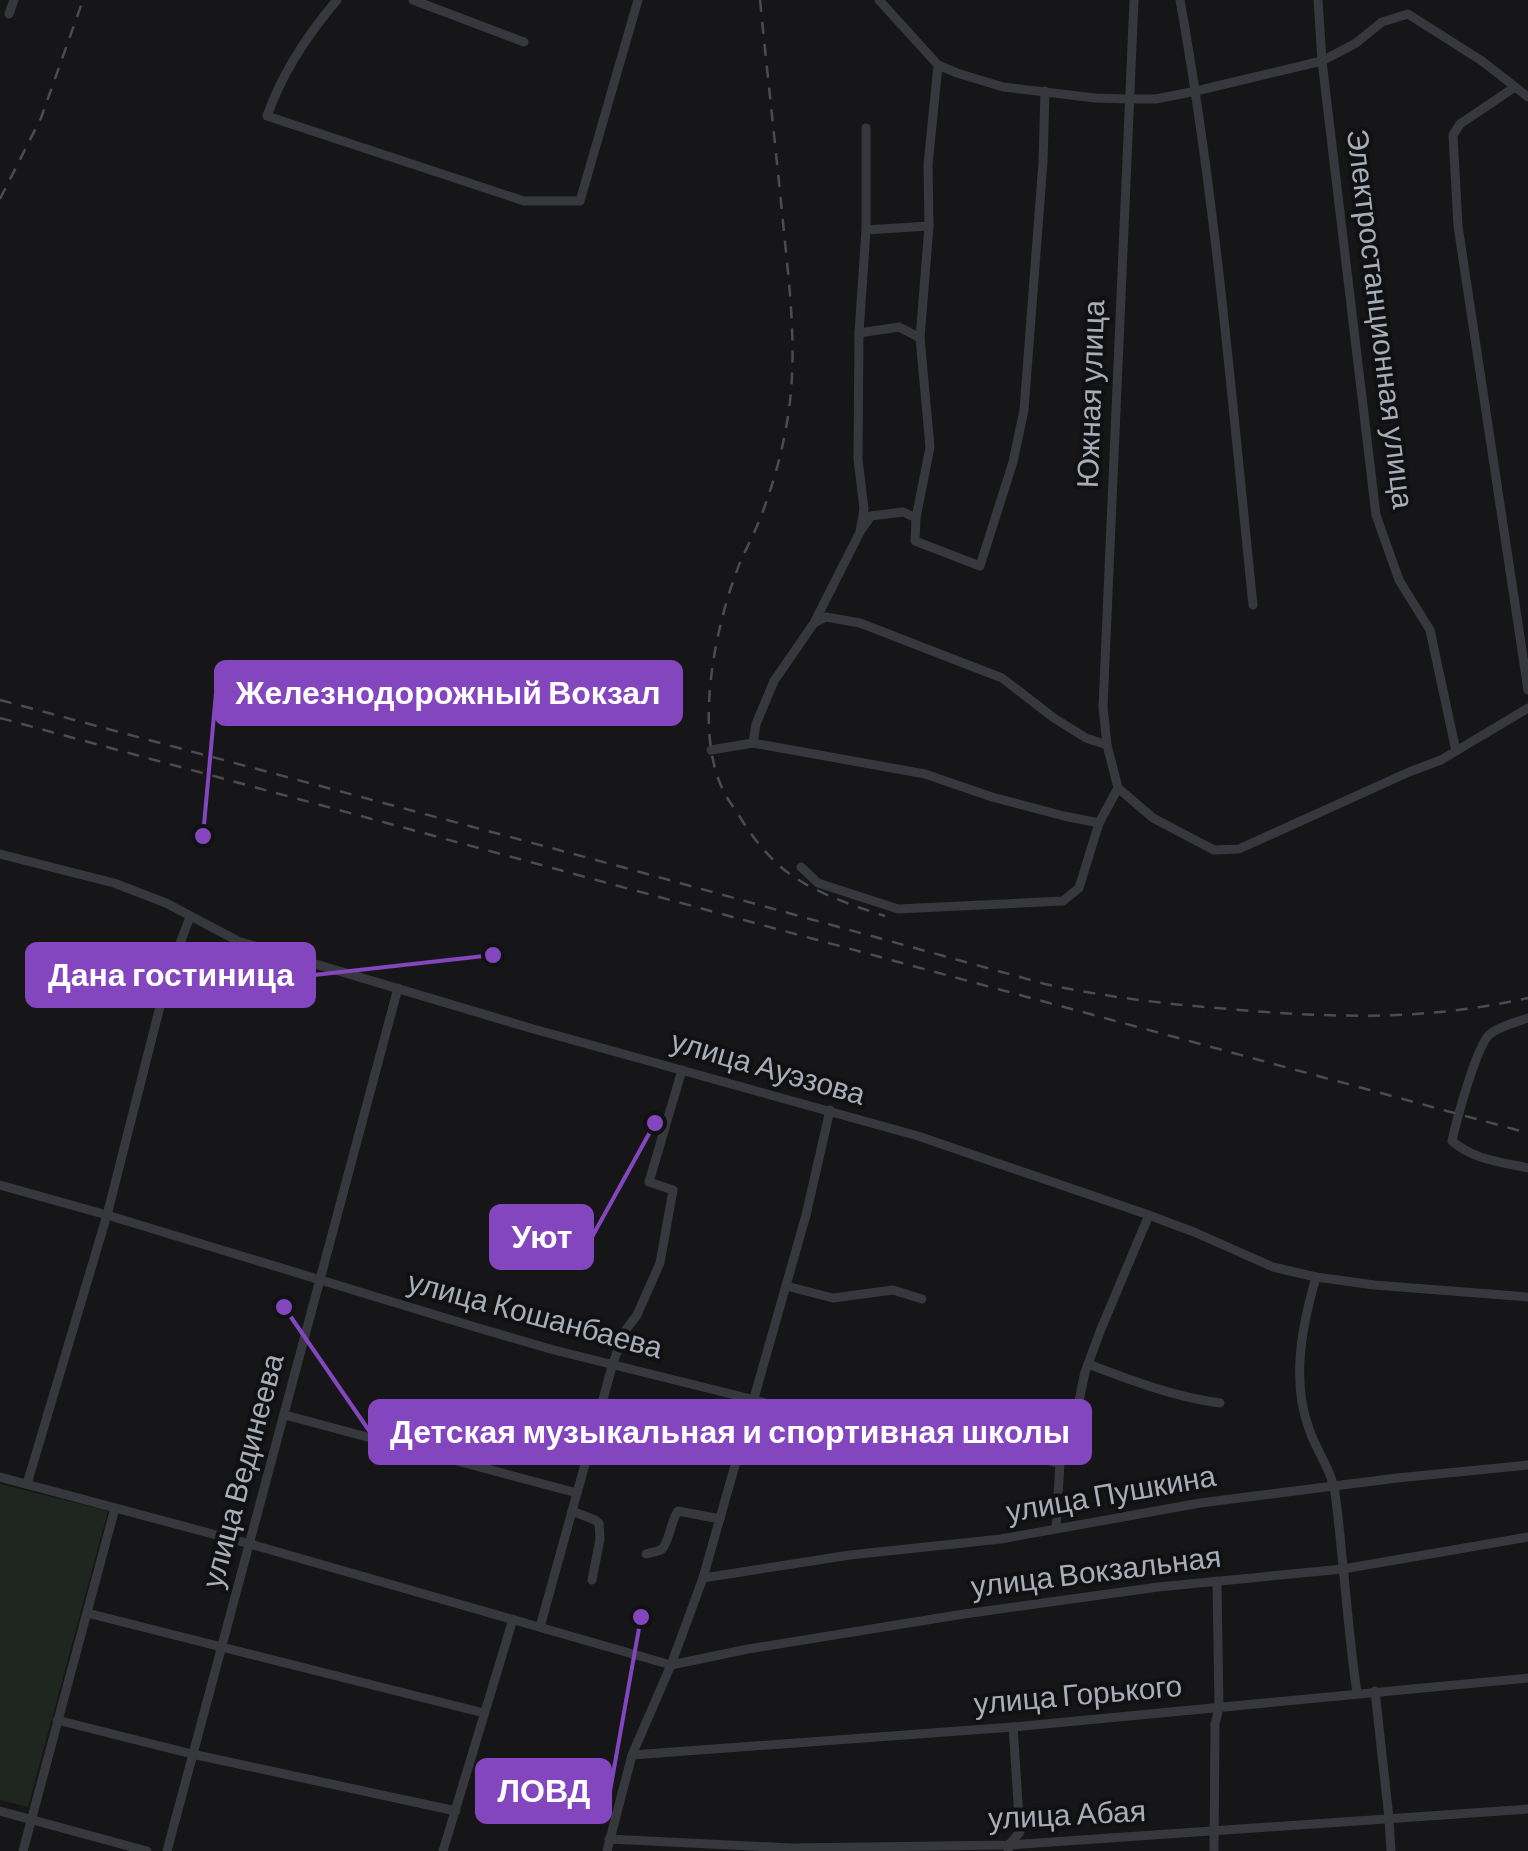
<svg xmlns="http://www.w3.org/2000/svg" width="1528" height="1851" viewBox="0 0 1528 1851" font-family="Barlow,sans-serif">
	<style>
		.green { fill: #1e261f }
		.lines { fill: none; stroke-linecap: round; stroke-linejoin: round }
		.minor { stroke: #37383d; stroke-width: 9 }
		.rail { stroke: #4a4c52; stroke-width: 2.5; stroke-dasharray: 12 10; stroke-linecap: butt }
		.labels { text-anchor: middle; stroke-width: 8; stroke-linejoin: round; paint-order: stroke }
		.street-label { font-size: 30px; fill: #a8adb8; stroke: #111113 }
		.leader { fill: none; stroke: #8446be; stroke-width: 4 }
		.callout-dot { fill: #8446be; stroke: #111113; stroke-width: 4 }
		.callout { fill: #8446be; stroke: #8446be; stroke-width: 4 }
		.callout-label { font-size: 32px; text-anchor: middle; font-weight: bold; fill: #fff }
	</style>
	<rect width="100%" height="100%" fill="#161618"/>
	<path class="green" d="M0 1484 108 1511 28 1807 0 1800Z"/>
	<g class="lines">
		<g class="minor">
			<path d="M337 0C308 34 282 73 267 116L524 201H580L638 0"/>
			<path d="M413 0 524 42"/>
			<path d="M879 0 938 65 957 73 1003 87 1095 98 1129 99H1156L1196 91 1322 61 1356 43 1382 22 1408 14 1482 61 1528 97"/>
			<path d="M1180 0C1216 200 1232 403 1253 605"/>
			<path d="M1318 0 1322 61 1376 515 1399 580 1430 630 1456 751"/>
			<path d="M9 14 14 0"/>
			<path d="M938 65 928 165 929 226 920 338 930 447 916 518 915 541 980 566 1013 462 1024 410 1043 162 1045 91"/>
			<path d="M1515 87 1460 124 1453 135 1458 226 1528 690"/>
			<path d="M866 230 929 226"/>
			<path d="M859 333 899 327 920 338"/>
			<path d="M862 529 871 516 903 512 916 518"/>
			<path d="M816 622 826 617 860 623 1002 678 1054 718 1086 738 1107 745"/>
			<path d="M753 743 756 724 774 681 814 623 860 532 864 509 858 459 859 333 866 230V128"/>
			<path d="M711 750 753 743 925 774 992 797 1064 816 1099 823 1118 788"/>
			<path d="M1118 788 1107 745 1103 707 1134 0"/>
			<path d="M1118 788 1153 818 1214 850 1239 849 1409 772 1441 760 1528 708"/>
			<path d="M0 854 114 883 166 903 238 941 530 1028 918 1136 1143 1213 1194 1232 1273 1267 1316 1277 1374 1285 1528 1297"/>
			<path d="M801 867 818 883 898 909 1063 901 1079 888 1099 823"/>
			<path d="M1528 1018C1517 1022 1500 1026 1490 1034 1477 1044 1456 1122 1452 1141 1474 1160 1501 1162 1528 1168"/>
			<path d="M0 1185 107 1215 475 1327 554 1350 755 1400 946 1457 1000 1451 1060 1463"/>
			<path d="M1316 1277C1302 1326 1291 1380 1309 1429 1316 1450 1332 1471 1335 1493 1344 1560 1347 1626 1357 1693"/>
			<path d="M786 1286 833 1298 893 1290 922 1299"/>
			<path d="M1088 1364C1131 1380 1174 1397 1220 1403"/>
			<path d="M285 1415 577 1493"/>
			<path d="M0 1477 250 1544 671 1665 748 1649 964 1614 1158 1587 1343 1569 1528 1537"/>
			<path d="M27 1484 107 1215 168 975 190 917"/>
			<path d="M572 1511 595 1520 599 1523 600 1539 592 1580"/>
			<path d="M1056 1529 1060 1463 1069 1449 1085 1372 1101 1329 1149 1215"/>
			<path d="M646 1554C649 1553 660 1551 662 1549 669 1543 671 1520 678 1511L720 1519"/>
			<path d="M703 1578 850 1555 1001 1539 1200 1503 1397 1478 1528 1465"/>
			<path d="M87 1613 484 1713"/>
			<path d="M540 1627 613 1363 625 1331 637 1315 660 1263 673 1190 649 1182 682 1070"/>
			<path d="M1375 1691 1389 1818 1391 1851"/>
			<path d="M57 1720 192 1754 456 1811"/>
			<path d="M632 1755 1013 1727 1528 1678"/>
			<path d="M0 1811 147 1851"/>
			<path d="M609 1839 791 1848 1009 1845 1528 1809"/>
			<path d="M23 1851 115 1508"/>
			<path d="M167 1851 398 988"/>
			<path d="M443 1851 513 1619"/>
			<path d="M607 1851 632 1755 671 1665 703 1578 806 1215 830 1110"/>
			<path d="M1008 1851 1009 1845 1020 1832 1013 1727"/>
			<path d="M1214 1851 1215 1724 1219 1708 1217 1581"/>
		</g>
		<g class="rail">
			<path d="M760 0C767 71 775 141 782 212 788 275 797 338 790 401 785 445 772 492 754 533 750 542 745 551 741 560 716 621 693 729 723 790 728 801 737 811 743 822 757 843 773 863 794 877 821 895 854 906 885 916"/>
			<path d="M0 199 41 118 83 0"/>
			<path d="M0 700 622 867 1045 984C1105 997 1166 1004 1228 1009 1332 1018 1425 1021 1528 998"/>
			<path d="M0 718 1528 1133"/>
		</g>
	</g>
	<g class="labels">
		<g class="street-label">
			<text transform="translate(1380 319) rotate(83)" y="10">Электростанционная улица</text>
			<text transform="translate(1091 394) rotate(-88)" y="10">Южная улица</text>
			<text transform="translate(768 1068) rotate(16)" y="10">улица Ауэзова</text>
			<text transform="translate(535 1315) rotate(15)" y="10">улица Кошанбаева</text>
			<text transform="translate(243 1471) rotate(-75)" y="10">улица Вединеева</text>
			<text transform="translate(1111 1494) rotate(-10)" y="10">улица Пушкина</text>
			<text transform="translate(1096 1572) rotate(-7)" y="10">улица Вокзальная</text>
			<text transform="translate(1078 1695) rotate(-5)" y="10">улица Горького</text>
			<text transform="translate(1067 1815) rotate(-3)" y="10">улица Абая</text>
		</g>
	</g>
	<path class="leader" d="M203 836L216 693M493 955L314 975M655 1123L592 1237M284 1307L370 1432M641 1617L610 1791"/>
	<g class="callout-dot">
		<circle cx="203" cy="836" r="10"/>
		<circle cx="493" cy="955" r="10"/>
		<circle cx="655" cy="1123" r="10"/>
		<circle cx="284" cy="1307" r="10"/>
		<circle cx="641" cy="1617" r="10"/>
	</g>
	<g class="callout">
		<rect x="216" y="662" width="465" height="62" rx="10"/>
		<rect x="27" y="944" width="287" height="62" rx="10"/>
		<rect x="491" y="1206" width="101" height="62" rx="10"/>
		<rect x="370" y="1401" width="720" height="62" rx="10"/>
		<rect x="477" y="1760" width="133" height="62" rx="10"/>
	</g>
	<g class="callout-label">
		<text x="448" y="704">Железнодорожный Вокзал</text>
		<text x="171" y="986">Дана гостиница</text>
		<text x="542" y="1248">Уют</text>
		<text x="730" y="1443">Детская музыкальная и спортивная школы</text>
		<text x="544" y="1802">ЛОВД</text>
	</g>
</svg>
